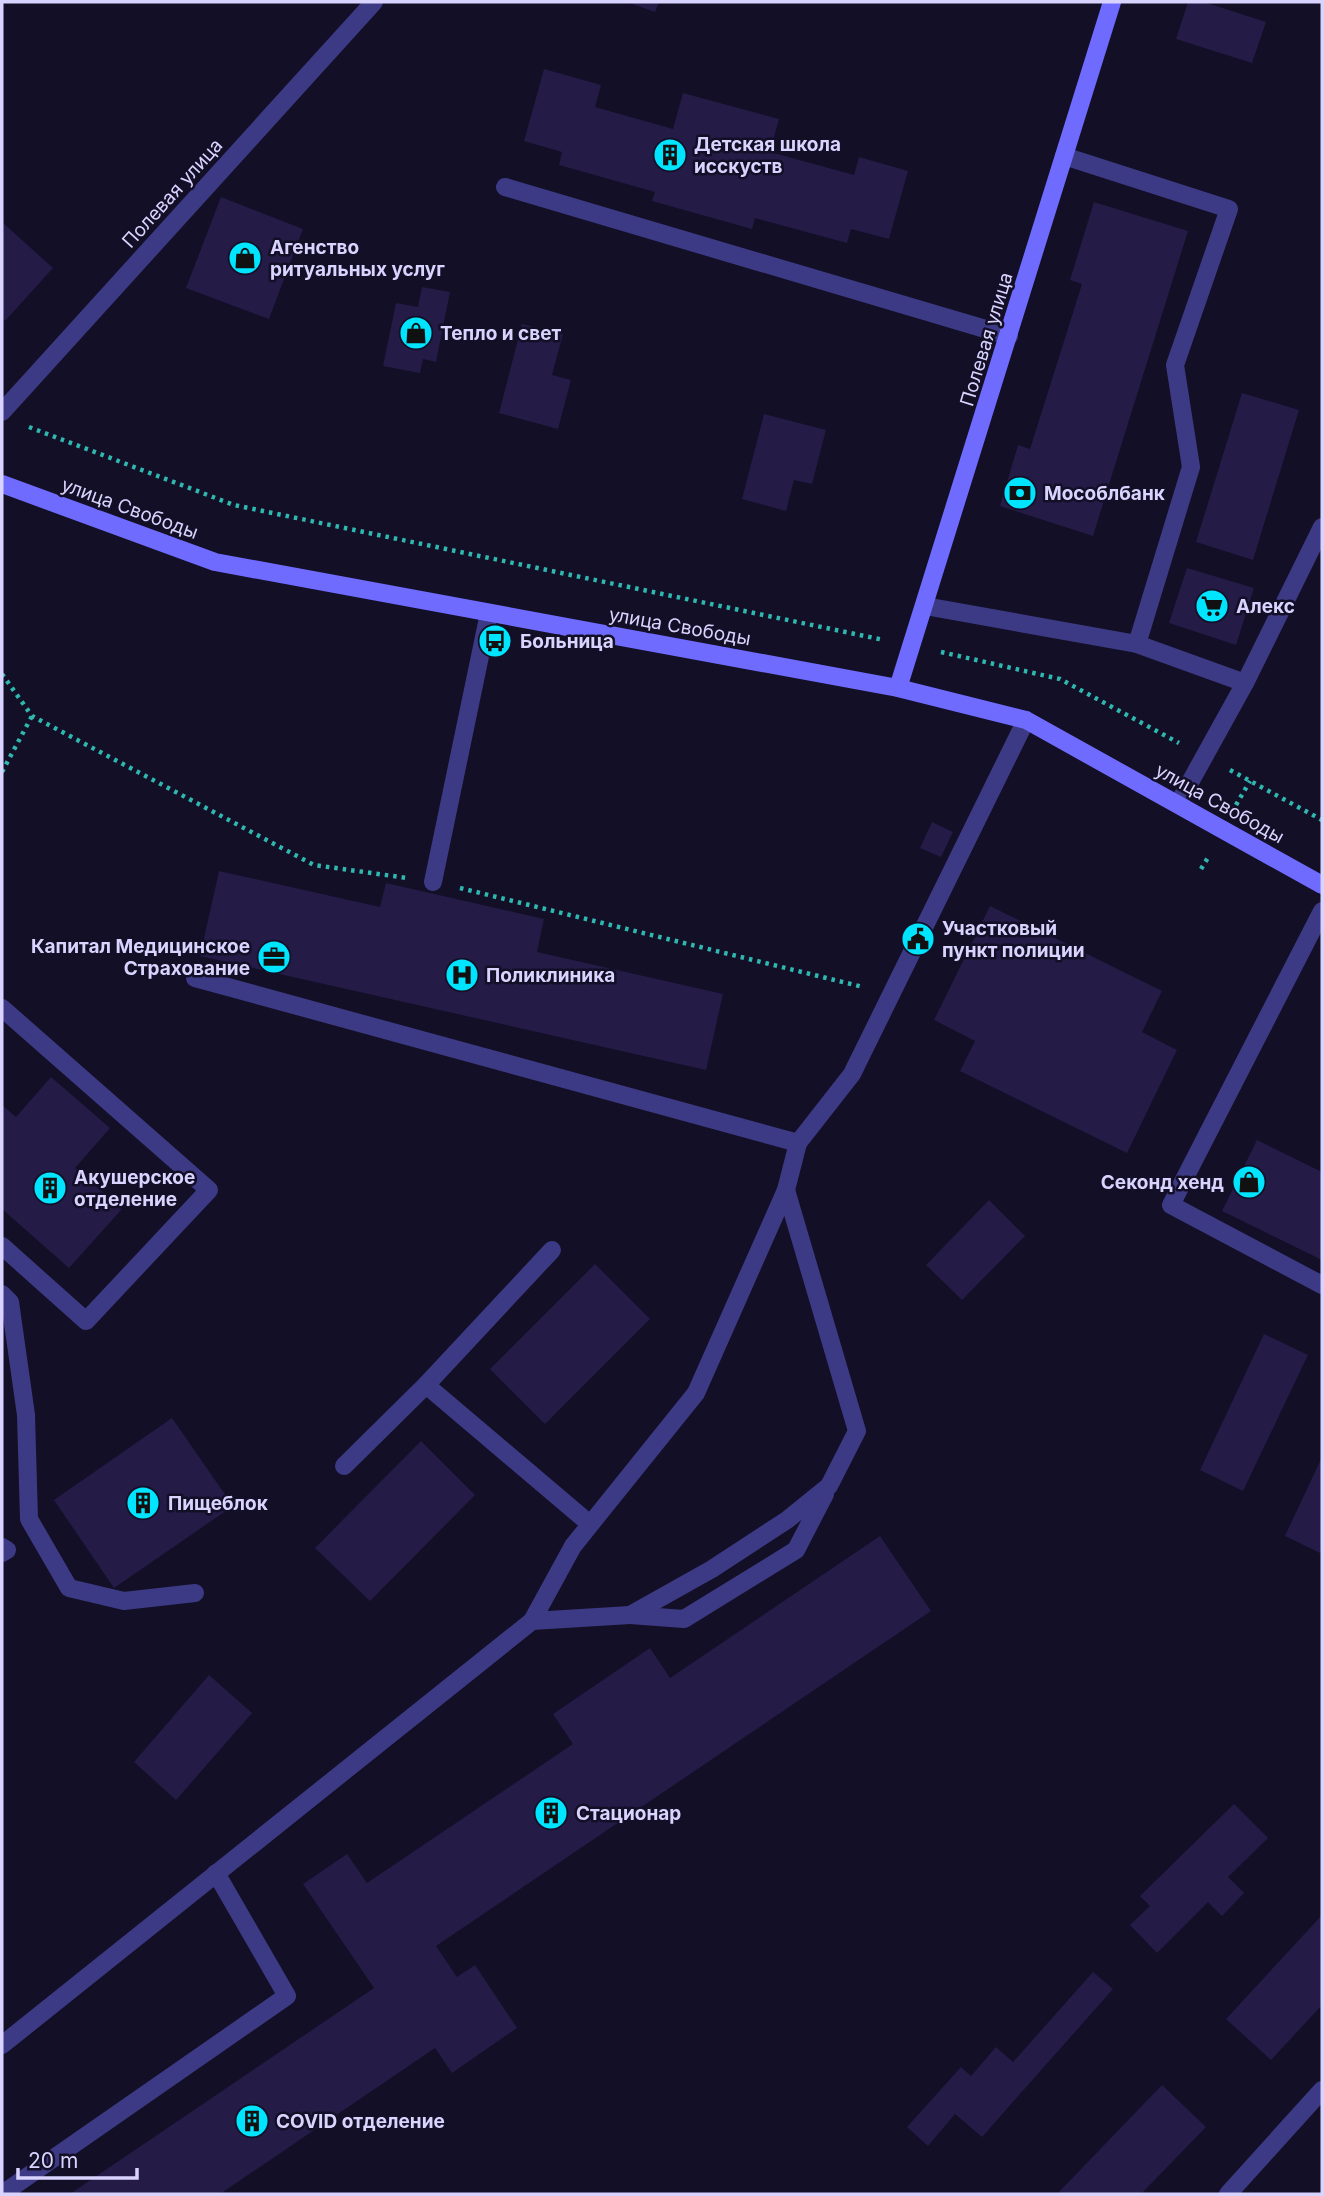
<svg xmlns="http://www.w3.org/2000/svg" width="1324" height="2196" viewBox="0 0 1324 2196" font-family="Inter,sans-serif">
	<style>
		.building { fill: #241b47 }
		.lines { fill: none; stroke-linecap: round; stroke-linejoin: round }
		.path { stroke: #2fb8b0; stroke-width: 4.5; stroke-dasharray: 3.5 5; stroke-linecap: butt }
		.lane { stroke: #3d3a85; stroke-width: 18 }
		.street { stroke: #3d3a85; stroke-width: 18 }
		.secondary { stroke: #6f6bff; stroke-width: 18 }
		.labels { text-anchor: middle; stroke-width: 5; stroke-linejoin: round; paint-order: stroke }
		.poi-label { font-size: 19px; font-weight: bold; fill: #d9d4ff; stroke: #130f26; text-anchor: start }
		.street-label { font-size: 19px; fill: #d9d4ff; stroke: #130f26 }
	</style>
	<rect width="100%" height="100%" fill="#130f26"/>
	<g class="building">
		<path d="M627 2H659L655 12Z"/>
		<path d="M1188 2H1204L1266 22 1252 63 1176 39Z"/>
		<path d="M544 69 601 85 595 107 673 129 683 93 779 119 770 152 854 175 859 157 908 171 889 239 851 229 847 243 755 218 752 229 652 201 655 192 559 165 562 152 524 141Z"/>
		<path d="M221 197 303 229 269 319 186 288Z"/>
		<path d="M1094 202 1188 231 1093 536 1000 506 1018 445 1030 449 1082 284 1070 280Z"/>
		<path d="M2 222 53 268 5 321 2 317Z"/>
		<path d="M422 287 450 292 436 362 423 359 420 373 383 366 396 303 418 307Z"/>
		<path d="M522 324 563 334 552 375 571 380 558 429 499 413Z"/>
		<path d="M1242 393 1299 410 1253 560 1196 542Z"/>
		<path d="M764 414 826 430 812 484 794 480 786 511 742 499Z"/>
		<path d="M1187 568 1254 588 1236 645 1169 623Z"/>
		<path d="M932 822 953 832 941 857 920 848Z"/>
		<path d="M219 871 380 907 386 883 544 919 537 952 723 994 706 1070 200 956Z"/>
		<path d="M990 906 1162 991 1142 1032 1177 1050 1127 1153 960 1071 975 1041 934 1020Z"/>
		<path d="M51 1077 110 1128 75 1168 122 1209 69 1268 2 1209V1105L16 1117Z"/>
		<path d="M1257 1140 1322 1172V1260L1222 1211Z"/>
		<path d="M989 1200 1025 1236 962 1300 926 1265Z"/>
		<path d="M595 1264 650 1319 545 1424 490 1369Z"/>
		<path d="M1264 1334 1308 1355 1243 1491 1200 1470Z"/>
		<path d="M172 1418 233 1506 114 1588 54 1500Z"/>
		<path d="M421 1441 475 1495 370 1601 315 1548Z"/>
		<path d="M1322 1457V1549L1320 1553 1285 1536Z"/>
		<path d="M880 1536 931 1611 436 1946 457 1977 475 1965 517 2028 452 2073 435 2048 220 2194H70L374 1988 303 1884 347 1854 367 1883 573 1744 553 1714 650 1648 670 1678Z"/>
		<path d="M209 1675 252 1713 176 1800 134 1762Z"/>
		<path d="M1234 1804 1268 1838 1228 1877 1244 1893 1222 1916 1208 1902 1157 1953 1130 1925 1150 1906 1140 1896Z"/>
		<path d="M1322 1915V2005L1271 2060 1226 2019Z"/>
		<path d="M1093 1972 1113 1989 982 2137 955 2114 928 2146 907 2127 961 2067 971 2076 996 2047 1013 2062Z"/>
		<path d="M1162 2085 1206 2127 1141 2194H1057Z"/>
	</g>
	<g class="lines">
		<g class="path">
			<path d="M29 427 234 505 884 640"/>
			<path d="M941 652 1060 679 1179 743"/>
			<path d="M2 674 32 716 314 865 407 878"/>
			<path d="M1230 770 1322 820"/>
			<path d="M2 772 32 716"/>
			<path d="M1236 805 1250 781"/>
			<path d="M1201 869 1209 856"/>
			<path d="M460 888 863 987"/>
		</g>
		<g class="lane">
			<path d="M1064 156 1229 209 1175 365 1191 467 1137 644"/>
			<path d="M505 187 1009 336"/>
			<path d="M925 606 1137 644 1245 683"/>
			<path d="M1178 804 1245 683 1322 527"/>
			<path d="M1322 911 1171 1205 1322 1285"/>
			<path d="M195 978 798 1143"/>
			<path d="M2 1008 209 1190 86 1321 2 1246"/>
			<path d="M552 1250 426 1385 590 1524"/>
			<path d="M2 1294 10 1302 26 1415 29 1519 69 1588 124 1601 195 1593"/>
			<path d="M344 1466 426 1385"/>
			<path d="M2 1547 7 1550 2 1553"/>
			<path d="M630 1615 684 1619 796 1550 825 1494"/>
			<path d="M532 1621 630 1615 712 1569 787 1520 829 1486 857 1431 786 1190"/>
			<path d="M5 2192 287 1996 216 1873"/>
		</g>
		<g class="street">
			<path d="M2 412 374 2"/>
			<path d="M433 882 489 613"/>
			<path d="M2 2045 532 1621 573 1546 696 1393 786 1190 798 1143 852 1074 1026 720"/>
			<path d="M1228 2194 1322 2090"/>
		</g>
		<g class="secondary">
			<path d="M2 484 215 562 898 688 1026 720 1322 885"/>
			<path d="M898 688 1112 2"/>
		</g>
	</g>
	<defs>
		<symbol id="building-disc" viewBox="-11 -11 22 22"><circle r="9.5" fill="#00e5ff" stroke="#130f26"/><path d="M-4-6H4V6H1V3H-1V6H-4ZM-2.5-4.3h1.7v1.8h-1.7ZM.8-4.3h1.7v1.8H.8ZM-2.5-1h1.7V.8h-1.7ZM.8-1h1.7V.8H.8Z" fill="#111"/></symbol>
		<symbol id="shop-disc" viewBox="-11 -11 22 22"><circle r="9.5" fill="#00e5ff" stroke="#130f26"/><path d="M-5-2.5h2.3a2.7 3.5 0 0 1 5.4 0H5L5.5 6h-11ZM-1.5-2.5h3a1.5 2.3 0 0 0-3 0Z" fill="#111"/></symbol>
		<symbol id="bank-disc" viewBox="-11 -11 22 22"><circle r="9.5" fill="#00e5ff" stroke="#130f26"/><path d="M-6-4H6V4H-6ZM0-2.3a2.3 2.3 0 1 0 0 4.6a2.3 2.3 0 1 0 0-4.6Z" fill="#111"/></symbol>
		<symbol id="supermarket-disc" viewBox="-11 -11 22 22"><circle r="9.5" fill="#00e5ff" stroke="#130f26"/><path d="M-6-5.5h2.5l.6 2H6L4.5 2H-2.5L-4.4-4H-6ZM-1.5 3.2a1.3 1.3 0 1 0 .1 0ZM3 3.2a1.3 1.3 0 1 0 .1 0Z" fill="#111"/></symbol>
		<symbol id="bus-disc" viewBox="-11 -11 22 22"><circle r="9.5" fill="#00e5ff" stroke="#130f26"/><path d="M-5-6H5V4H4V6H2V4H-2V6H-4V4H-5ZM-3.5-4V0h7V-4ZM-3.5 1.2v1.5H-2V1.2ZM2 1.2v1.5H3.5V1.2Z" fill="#111"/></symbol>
		<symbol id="civic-disc" viewBox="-11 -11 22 22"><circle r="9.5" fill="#00e5ff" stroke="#130f26"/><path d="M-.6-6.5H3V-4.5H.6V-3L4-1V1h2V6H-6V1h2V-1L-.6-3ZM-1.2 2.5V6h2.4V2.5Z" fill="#111"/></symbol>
		<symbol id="office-disc" viewBox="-11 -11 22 22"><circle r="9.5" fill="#00e5ff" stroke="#130f26"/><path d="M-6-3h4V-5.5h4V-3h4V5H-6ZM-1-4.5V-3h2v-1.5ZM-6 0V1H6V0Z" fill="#111"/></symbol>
		<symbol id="hospital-disc" viewBox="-11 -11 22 22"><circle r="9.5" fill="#00e5ff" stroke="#130f26"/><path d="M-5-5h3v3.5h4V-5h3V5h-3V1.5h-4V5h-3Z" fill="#111"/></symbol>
	</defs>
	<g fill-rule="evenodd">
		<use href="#building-disc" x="651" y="136" width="38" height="38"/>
		<use href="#shop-disc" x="226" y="239" width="38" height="38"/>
		<use href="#shop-disc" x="397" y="314" width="38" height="38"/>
		<use href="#bank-disc" x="1001" y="474" width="38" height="38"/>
		<use href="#supermarket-disc" x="1193" y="587" width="38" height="38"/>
		<use href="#bus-disc" x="476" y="622" width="38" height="38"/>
		<use href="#civic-disc" x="899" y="920" width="38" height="38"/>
		<use href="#office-disc" x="255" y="938" width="38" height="38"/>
		<use href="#hospital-disc" x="443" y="956" width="38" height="38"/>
		<use href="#shop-disc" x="1230" y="1163" width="38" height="38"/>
		<use href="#building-disc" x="31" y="1169" width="38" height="38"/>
		<use href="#building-disc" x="124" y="1484" width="38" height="38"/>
		<use href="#building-disc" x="532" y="1794" width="38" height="38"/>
		<use href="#building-disc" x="233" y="2102" width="38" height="38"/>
	</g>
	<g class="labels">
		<g class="poi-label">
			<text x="694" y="151">Детская школа<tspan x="694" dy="22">исскуств</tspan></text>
			<text x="270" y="254">Агенство<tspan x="270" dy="22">ритуальных услуг</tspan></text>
			<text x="440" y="340">Тепло и свет</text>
			<text x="1044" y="500">Мособлбанк</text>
			<text x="1236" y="613">Алекс</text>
			<text x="520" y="648">Больница</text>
			<text x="942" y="935">Участковый<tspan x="942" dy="22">пункт полиции</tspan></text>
			<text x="250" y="953" text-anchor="end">Капитал Медицинское<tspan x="250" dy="22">Страхование</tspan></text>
			<text x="486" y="982">Поликлиника</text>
			<text x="74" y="1184">Акушерское<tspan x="74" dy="22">отделение</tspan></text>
			<text x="1224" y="1189" text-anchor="end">Секонд хенд</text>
			<text x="168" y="1510">Пищеблок</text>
			<text x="576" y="1820">Стационар</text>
			<text x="276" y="2128">COVID отделение</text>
		</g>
		<g class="street-label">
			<text transform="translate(172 193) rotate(-48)" y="7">Полевая улица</text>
			<text transform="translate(986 339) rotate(-73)" y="7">Полевая улица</text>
			<text transform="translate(130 508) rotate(20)" y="7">улица Свободы</text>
			<text transform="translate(680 626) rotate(10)" y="7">улица Свободы</text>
			<text transform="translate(1220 803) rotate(29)" y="7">улица Свободы</text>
		</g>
	</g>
	<rect width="1324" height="2196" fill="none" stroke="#d9d4ff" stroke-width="7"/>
	<path d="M18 2168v10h119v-10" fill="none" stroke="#d9d4ff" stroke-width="3.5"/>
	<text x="28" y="2168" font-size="21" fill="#d9d4ff" stroke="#130f26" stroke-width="5" paint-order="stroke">20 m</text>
</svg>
